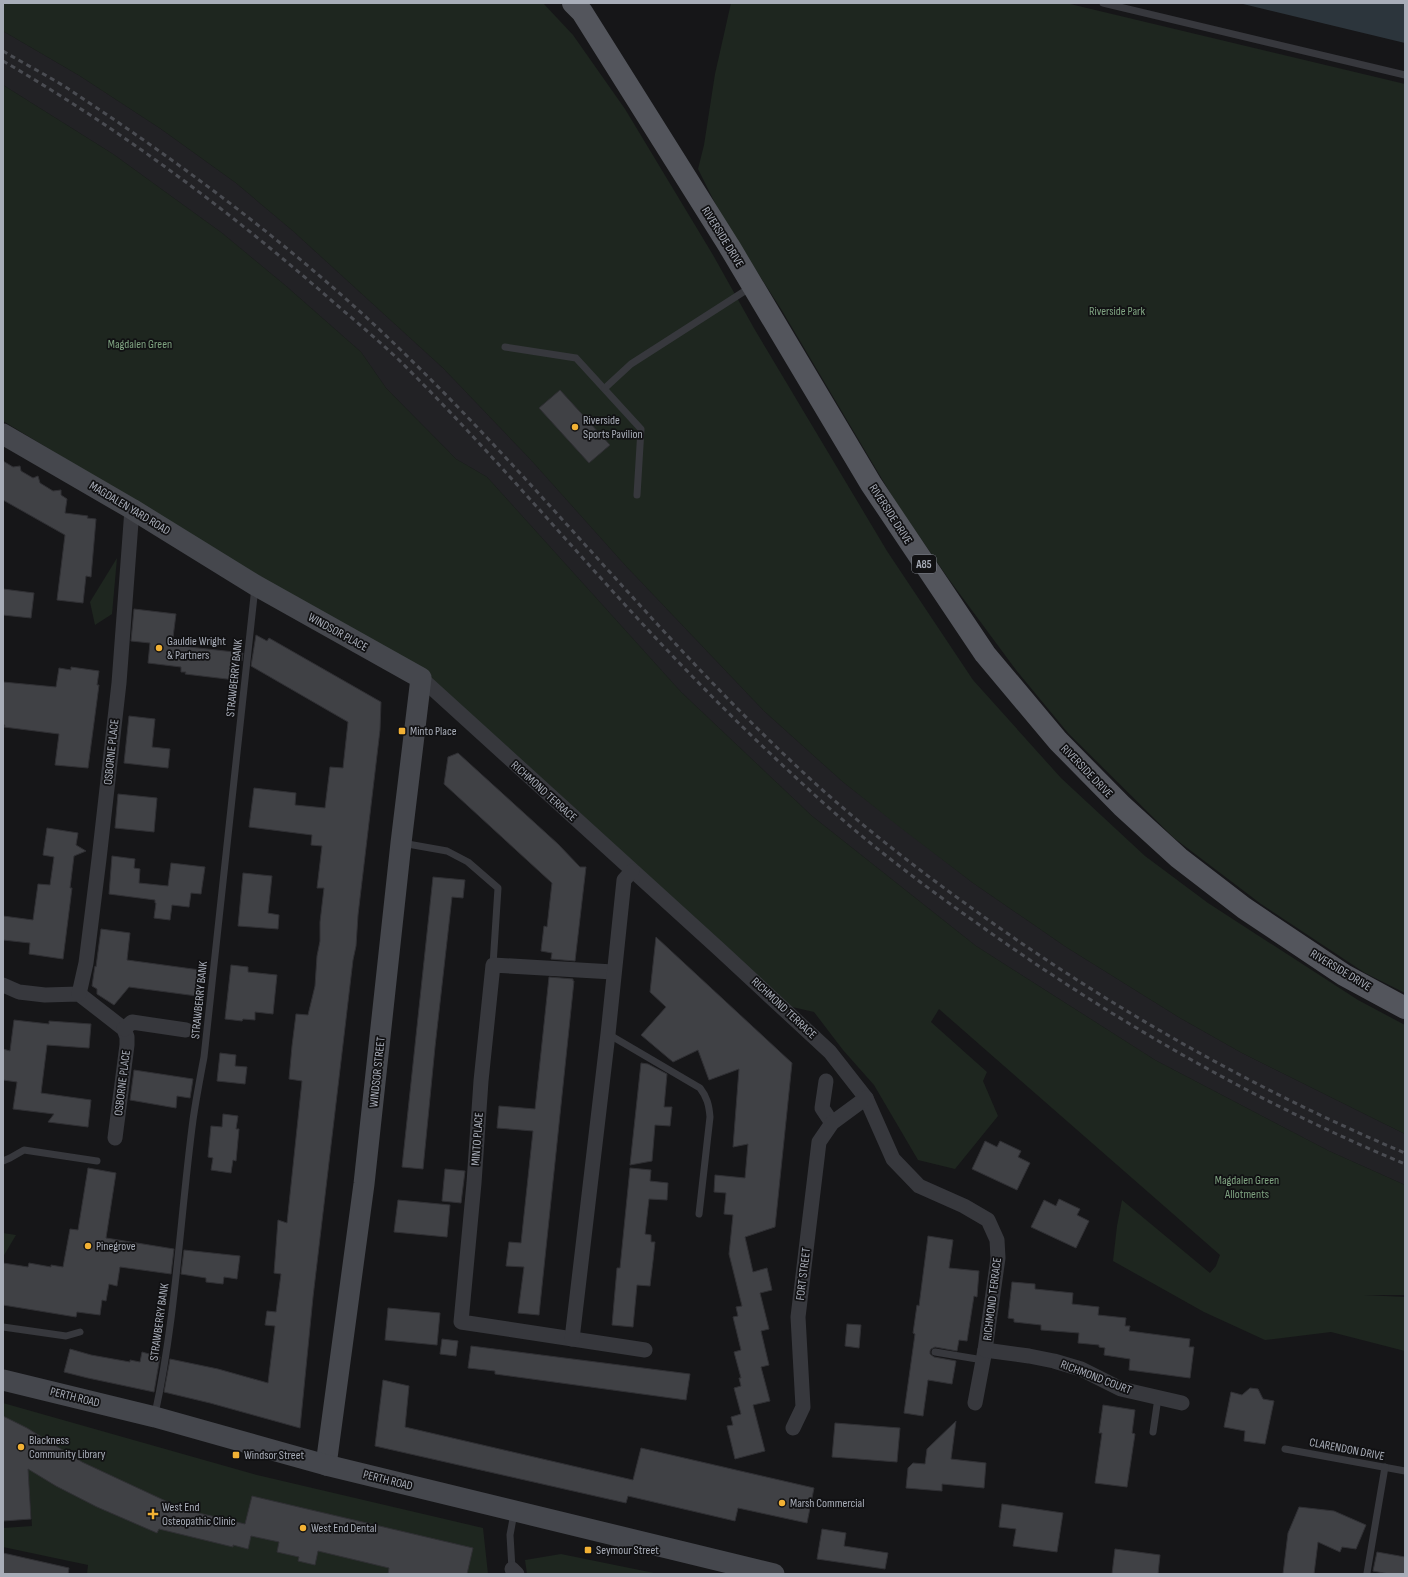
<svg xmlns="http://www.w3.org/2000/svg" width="1408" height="1577" viewBox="0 0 1408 1577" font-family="'Sofia Sans Condensed',sans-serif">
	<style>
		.built { fill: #222225 }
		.green { fill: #1e261f; fill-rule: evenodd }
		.water { fill: #2c353c }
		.building { fill: #404145; stroke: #303034 }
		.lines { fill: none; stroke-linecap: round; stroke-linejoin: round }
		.lane { stroke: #37383d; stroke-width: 7 }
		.street { stroke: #37383d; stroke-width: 15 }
		.secondary { stroke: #45474d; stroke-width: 21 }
		.primary { stroke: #53555c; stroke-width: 22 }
		.rail { stroke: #4a4c52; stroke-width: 3; stroke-dasharray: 5 4; stroke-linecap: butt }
		.poi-dot { fill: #f2b134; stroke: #111113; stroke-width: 1.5 }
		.labels { text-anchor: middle; stroke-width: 3.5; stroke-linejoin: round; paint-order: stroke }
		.shield { fill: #111113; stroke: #7b7e86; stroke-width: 1 }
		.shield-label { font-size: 11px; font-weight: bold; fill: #a8adb8 }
		.street-label { font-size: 12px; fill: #a8adb8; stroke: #111113 }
		.park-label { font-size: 12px; fill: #7fa381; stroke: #111113 }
		.poi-label { font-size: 12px; fill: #a8adb8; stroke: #111113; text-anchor: start }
	</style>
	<rect width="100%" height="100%" fill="#161618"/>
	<path class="built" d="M3 31 80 76 161 129 236 183 293 231 443 368 531 460 625 565 764 711 843 782 973 883 1066 947 1180 1018 1242 1053 1405 1134V1185L1329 1151 1155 1060 976 946 812 816 681 692 487 477 456 459 386 388 361 352 286 286 222 233 113 154 3 85Z"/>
	<g class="green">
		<path d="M3 3H543L573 35 625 109 713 255 755 330 887 551 973 680 1061 778 1145 856 1208 903 1358 1000 1405 1025V1134L1242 1053 1180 1018 1066 947 973 883 902 829 843 782 764 711 625 565 531 460 443 368 293 231 236 183 161 129 80 76 3 31ZM560 390 610 445 589 463 539 408Z"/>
		<path d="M731 3H1066L1405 84V993L1365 973 1261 904 1174 838 1068 733 1016 670 948 578 895 501 781 309 723 219 698 169 704 145 715 74Z"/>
		<path d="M3 85 113 154 222 233 286 286 361 352 386 388 456 459 487 477 681 692 812 816 976 946 1155 1060 1329 1151 1405 1185V1295H1364L1405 1297V1351L1331 1332 1265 1340 1204 1312 1113 1261 1117 1226 1122 1200 1210 1273 1216 1266 1220 1255 939 1009 931 1022 987 1072 983 1081 998 1116 955 1169 918 1160 874 1085 843 1050 814 1012 788 1006 427 678 3 421Z"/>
		<path d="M117 558 112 614 95 625 90 602Z"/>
		<path d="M3 1233 16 1235 3 1257Z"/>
		<path d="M3 1403 257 1475 483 1528 488 1574H87L88 1565 3 1547V1528L32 1526 29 1483 3 1484Z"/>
		<path d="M561 1554 659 1574H527L525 1560Z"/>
	</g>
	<path class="water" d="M1239 3H1405V43Z"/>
	<g class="building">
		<path d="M560 390 610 445 589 463 539 408Z"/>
		<path d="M3 461 13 467 20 466 21 471 33 478 38 476 40 483 53 491 61 490V495L67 499 65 513 88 516 87 518 96 519 91 577 86 576 83 603 57 600 65 535 3 500Z"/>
		<path d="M3 589 34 593 31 618 3 615Z"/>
		<path d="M134 609 176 614 172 645 243 653 242 661 238 658 235 680 185 674 186 672H181V667L148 663 150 643 131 641Z"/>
		<path d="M256 635 267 641 269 638 381 702 380 730 358 915 356 946 353 960 313 1297 300 1428 210 1403 164 1392 170 1359 218 1369 268 1383 275 1326 265 1325 267 1311 276 1312 281 1274 274 1273 278 1220 287 1223 302 1081 289 1079 292 1046 296 1014 308 1015 315 986 317 956 320 941V922L324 888H317L322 846 311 845 312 835 249 827 254 788 296 793 295 805 325 808 330 767 343 768 348 722 251 666Z"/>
		<path d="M71 667 99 671 97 685H99L88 768 55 765 59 734 4 727 5 725H3V682L56 687 59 668 71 670Z"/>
		<path d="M129 716 155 719 152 747 170 749 168 768 124 763Z"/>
		<path d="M458 753 558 844 580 867H586L575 961 551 959 552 953 541 951 544 926 547 927 552 883 444 784 448 757Z"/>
		<path d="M118 794 157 798 154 832 115 828Z"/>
		<path d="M47 828 78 833 76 845 86 851 74 856 70 888H72L63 959 29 954 30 943 3 940V916L33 920 38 884 50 885 54 857 43 855Z"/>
		<path d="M112 856 135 859 134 868 140 869 139 883 168 886 171 863 205 867 201 894 191 893 189 907 172 905 170 920 154 918 156 903H155V900L109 894Z"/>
		<path d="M243 873 272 876 268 913 279 915 278 929 238 926Z"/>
		<path d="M433 877 465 880 463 898 452 897 435 1047 423 1169 402 1167Z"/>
		<path d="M101 929 130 933 127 960 200 970 197 996 129 987 114 1005 97 994V989L92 986 95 966 96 967Z"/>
		<path d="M656 937 792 1063 775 1227 745 1237 753 1272 767 1268 772 1290 760 1293 769 1329 761 1331 769 1365 761 1367 770 1401 753 1405 765 1451 735 1459 727 1426 733 1425 731 1417 741 1414 734 1388 741 1386 739 1378H741L734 1352 741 1350 733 1317 738 1316 736 1307 742 1306 729 1254 733 1215 724 1214 726 1193 714 1192 715 1175 745 1178 748 1144 733 1147 739 1069 709 1080 698 1050 673 1062 641 1035 666 1007 650 992Z"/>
		<path d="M231 965 248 967V972L277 975 273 1014 255 1012V1020L243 1019 242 1021 225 1019Z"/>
		<path d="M549 977 573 979V981H574L539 1315 518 1313 524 1267 506 1266 509 1242 521 1243 533 1131 497 1128 499 1106 535 1109Z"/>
		<path d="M14 1020 49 1024V1021L91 1024 89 1048 47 1045 41 1093 91 1100 88 1127 48 1122 54 1114 13 1109 17 1082 3 1080V1049L10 1051Z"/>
		<path d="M220 1053 236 1055 235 1066 247 1067 245 1084 217 1081Z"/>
		<path d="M641 1063 648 1064 667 1074 664 1107H672L670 1126 655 1125 652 1161 630 1165Z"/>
		<path d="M134 1070 193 1079 190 1098 177 1096 176 1108 130 1100Z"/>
		<path d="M223 1114 238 1116 236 1129H239L236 1161 233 1160 231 1173 211 1170 213 1158 208 1157 211 1126 222 1127Z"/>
		<path d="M985 1141 997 1147 1000 1141 1021 1151 1018 1157 1030 1163 1017 1190 972 1169Z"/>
		<path d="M88 1168 116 1173 106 1238 174 1249 171 1274 120 1267 117 1286 109 1284 106 1301 102 1300 100 1315 77 1312 76 1317 3 1305V1263L28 1267 29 1263 51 1267V1265L63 1267 70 1229 78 1230Z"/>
		<path d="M630 1168 651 1170 650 1181 668 1183 667 1200 649 1199 645 1234 651 1235V1242H655L653 1261 650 1286 637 1285 633 1327 612 1325 617 1268H620Z"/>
		<path d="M445 1169 465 1171 461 1203 442 1201Z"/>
		<path d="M1059 1199 1080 1209 1077 1215 1089 1221 1076 1248 1031 1227 1044 1200 1056 1206Z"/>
		<path d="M398 1200 450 1205 447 1237 394 1232Z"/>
		<path d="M928 1236 953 1240 949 1268 979 1271 977 1297 974 1296 967 1341 959 1340 957 1351 935 1347 931 1349 930 1351V1354L934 1357 956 1361 952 1384 928 1380 923 1416 904 1413 915 1334 913 1333 917 1305 919 1306Z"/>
		<path d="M184 1250 240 1256 237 1279 224 1277 223 1284 206 1282V1278L181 1274Z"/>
		<path d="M1012 1282 1035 1284V1289L1073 1293 1072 1304 1099 1307 1098 1315 1126 1318 1125 1326H1130L1129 1331 1190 1339 1189 1347H1194L1190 1378 1129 1370 1130 1359 1104 1355 1105 1348 1099 1347V1345L1078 1343 1079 1333 1041 1330V1325L1014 1322V1319L1008 1318Z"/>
		<path d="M388 1308 440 1313 437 1345 385 1340Z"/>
		<path d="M847 1324 861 1325 859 1348 845 1346Z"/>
		<path d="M442 1339 458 1341 456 1356 440 1354Z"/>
		<path d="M471 1346 690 1374 686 1400 495 1374V1371L468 1368Z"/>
		<path d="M70 1349 91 1355 130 1362V1360L140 1362 142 1352 160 1357 154 1392 88 1378 64 1372Z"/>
		<path d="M383 1380 409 1386 405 1427 633 1480 641 1448 814 1488 807 1523 738 1508 735 1521 628 1496 626 1503 375 1446Z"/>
		<path d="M1250 1388 1258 1389 1263 1399 1274 1401 1265 1444 1244 1441 1245 1431 1224 1427 1231 1392 1242 1395Z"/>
		<path d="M1103 1405 1135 1410 1132 1433 1135 1434 1127 1487 1095 1483 1102 1433H1099Z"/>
		<path d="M3 1416 27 1428 82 1462 170 1503 169 1506 245 1524 252 1496 473 1548 467 1574H388L389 1568 318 1551 315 1565 298 1561 299 1557 277 1552 279 1542 251 1536 248 1549 233 1545V1547L159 1529 157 1533 97 1507 56 1486 28 1469 31 1519 3 1521Z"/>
		<path d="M956 1421 951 1459 986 1463 984 1488 942 1484V1491L906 1488 908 1468 913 1463 925 1464 927 1449Z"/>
		<path d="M835 1423 900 1428 897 1462 832 1457Z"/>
		<path d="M1002 1504 1063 1513 1057 1552 1013 1546 1016 1529 999 1527Z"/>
		<path d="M1299 1507 1334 1511 1366 1525 1356 1549 1342 1547 1340 1552 1318 1542 1314 1574H1283L1288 1533Z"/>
		<path d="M822 1529 846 1533 844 1546 888 1553 885 1569 817 1559Z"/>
		<path d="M1115 1549 1160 1555 1158 1574H1112Z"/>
		<path d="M1377 1552 1405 1557V1574H1389L1373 1571Z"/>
		<path d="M3 1553 69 1568 68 1574H3Z"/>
	</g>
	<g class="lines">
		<g class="lane">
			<path d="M1103 3 1405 75"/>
			<path d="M505 347 576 358 641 429 637 495"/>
			<path d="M605 388 631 364 751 287"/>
			<path d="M402 843 447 851 468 862 498 888 493 965"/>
			<path d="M608 1034 700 1088C707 1097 709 1105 710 1117L699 1214"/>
			<path d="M3 1161 10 1158 24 1150 97 1161"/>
			<path d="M3 1327 66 1336 80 1332"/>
			<path d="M935 1352 983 1360"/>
			<path d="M155 1414C176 1317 180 1218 193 1120 196 1099 200 1078 204 1057L255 587"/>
			<path d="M1153 1432 1158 1398"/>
			<path d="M1285 1449 1405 1471"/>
			<path d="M512 1569 510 1535 514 1513"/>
			<path d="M1367 1573 1385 1467"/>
		</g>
		<g class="street">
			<path d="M421 678 719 949 830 1052 866 1098 893 1159 919 1186 964 1206 988 1220 997 1240 998 1258 985 1350 975 1403"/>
			<path d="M613 972 493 965 481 1081 474 1183 461 1322 645 1350"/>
			<path d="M3 985 19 992 45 995 79 994 124 1029 127 1037V1045L115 1138"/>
			<path d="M79 994 86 963 99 859 119 683 132 509"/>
			<path d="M124 1029 132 1022 186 1030"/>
			<path d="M826 1081 822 1108 832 1123"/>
			<path d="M572 1339 608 1034 624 880 632 871"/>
			<path d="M985 1350 1029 1356 1054 1361 1081 1369 1121 1389 1182 1403"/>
			<path d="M793 1428 803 1407 798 1317 819 1142 832 1123 866 1098"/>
			<path d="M512 1569 517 1574"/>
		</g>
		<g class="secondary">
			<path d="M3 434 132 509 255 585 421 678 401 843 364 1184 326 1465"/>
			<path d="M3 1380 155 1417 326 1465 774 1574"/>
		</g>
		<path class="primary" d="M573 3 582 12 729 246 871 484 985 654 1058 741 1122 806 1179 858 1244 908 1344 975 1405 1008"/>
		<g class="rail">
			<path d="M3 51C26 65 51 77 73 92 191 170 305 256 406 355 548 493 670 652 818 786 867 830 920 871 973 909 1107 1006 1253 1089 1405 1153"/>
			<path d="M3 61C120 129 230 211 331 300 354 320 377 339 399 360 472 432 539 510 608 586 670 655 735 722 804 785 861 839 924 886 988 931 1118 1023 1258 1103 1405 1164"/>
		</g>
	</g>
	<g class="poi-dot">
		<circle cx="575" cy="427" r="4"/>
		<circle cx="159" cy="648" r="4"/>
		<rect x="398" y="727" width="8" height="8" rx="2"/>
		<circle cx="88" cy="1246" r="4"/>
		<circle cx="21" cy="1447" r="4"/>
		<rect x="232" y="1451" width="8" height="8" rx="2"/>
		<circle cx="782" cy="1503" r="4"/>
		<path d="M151 1508h4v4h4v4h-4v4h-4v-4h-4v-4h4z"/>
		<circle cx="303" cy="1528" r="4"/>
		<rect x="584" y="1546" width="8" height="8" rx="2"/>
	</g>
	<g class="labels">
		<rect class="shield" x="912" y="555" width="24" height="18" rx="3"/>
		<g class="shield-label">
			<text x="924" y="568">A85</text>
		</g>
		<g class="street-label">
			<text transform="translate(723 237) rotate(58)" y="4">RIVERSIDE DRIVE</text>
			<text transform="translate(130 508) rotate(31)" y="4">MAGDALEN YARD ROAD</text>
			<text transform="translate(891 514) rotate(57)" y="4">RIVERSIDE DRIVE</text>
			<text transform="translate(338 632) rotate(29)" y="4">WINDSOR PLACE</text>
			<text transform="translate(234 678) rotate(-84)" y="4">STRAWBERRY BANK</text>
			<text transform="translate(111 752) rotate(-84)" y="4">OSBORNE PLACE</text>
			<text transform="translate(1087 771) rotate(46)" y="4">RIVERSIDE DRIVE</text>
			<text transform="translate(544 791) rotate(42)" y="4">RICHMOND TERRACE</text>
			<text transform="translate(1341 970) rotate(31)" y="4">RIVERSIDE DRIVE</text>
			<text transform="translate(199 1000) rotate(-84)" y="4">STRAWBERRY BANK</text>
			<text transform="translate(784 1008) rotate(43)" y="4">RICHMOND TERRACE</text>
			<text transform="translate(377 1072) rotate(-84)" y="4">WINDSOR STREET</text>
			<text transform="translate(122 1083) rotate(-83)" y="4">OSBORNE PLACE</text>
			<text transform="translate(477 1139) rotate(-86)" y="4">MINTO PLACE</text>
			<text transform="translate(803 1274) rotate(-83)" y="4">FORT STREET</text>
			<text transform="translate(992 1299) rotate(-83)" y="4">RICHMOND TERRACE</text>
			<text transform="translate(159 1322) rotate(-82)" y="4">STRAWBERRY BANK</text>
			<text transform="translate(1096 1377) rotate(21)" y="4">RICHMOND COURT</text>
			<text transform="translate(75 1397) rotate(14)" y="4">PERTH ROAD</text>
			<text transform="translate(1347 1449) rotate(11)" y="4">CLARENDON DRIVE</text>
			<text transform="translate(388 1480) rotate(14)" y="4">PERTH ROAD</text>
		</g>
		<g class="park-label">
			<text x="1117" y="315">Riverside Park</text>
			<text x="140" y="348">Magdalen Green</text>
			<text x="1247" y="1184">Magdalen Green<tspan x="1247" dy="14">Allotments</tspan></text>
		</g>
		<g class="poi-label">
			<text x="583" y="424">Riverside<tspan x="583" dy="14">Sports Pavilion</tspan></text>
			<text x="167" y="645">Gauldie Wright<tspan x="167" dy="14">&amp; Partners</tspan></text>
			<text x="410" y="735">Minto Place</text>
			<text x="96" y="1250">Pinegrove</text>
			<text x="29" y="1444">Blackness<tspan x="29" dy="14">Community Library</tspan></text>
			<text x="244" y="1459">Windsor Street</text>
			<text x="790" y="1507">Marsh Commercial</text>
			<text x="162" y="1511">West End<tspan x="162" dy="14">Osteopathic Clinic</tspan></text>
			<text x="311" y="1532">West End Dental</text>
			<text x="596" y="1554">Seymour Street</text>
		</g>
	</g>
	<rect width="1408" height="1577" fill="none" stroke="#a8adb8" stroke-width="8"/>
</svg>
